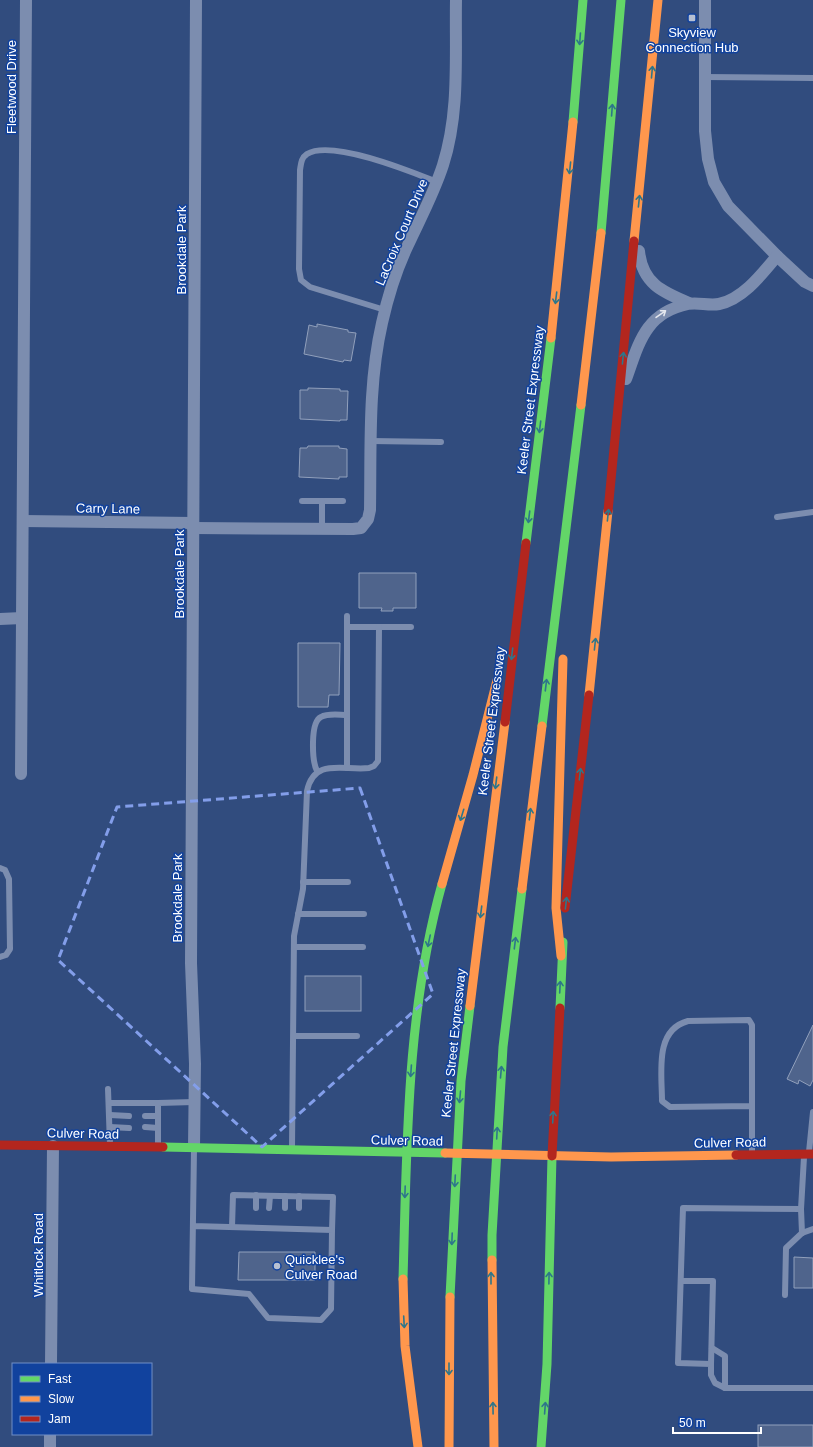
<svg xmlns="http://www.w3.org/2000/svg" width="813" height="1447" viewBox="0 0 813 1447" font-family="Arial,sans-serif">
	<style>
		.building { fill: #4f648c; stroke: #91a0bc }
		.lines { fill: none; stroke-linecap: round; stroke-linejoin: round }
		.lane { stroke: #7c8daf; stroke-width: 6 }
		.street { stroke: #7c8daf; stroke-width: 12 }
		.fast { stroke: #63d668; stroke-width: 9 }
		.slow { stroke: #ff974d; stroke-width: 9 }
		.jam { stroke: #b3261e; stroke-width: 9 }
		.oneway { stroke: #2e768b }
		.oneway2 { stroke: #e5e8ef }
		.marked { fill: none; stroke: #839eea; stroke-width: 3; stroke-dasharray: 8 5; stroke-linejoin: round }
		.poi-dot { fill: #b7c0d2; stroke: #11429e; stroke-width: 1.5 }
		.labels { text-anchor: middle; stroke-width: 3; stroke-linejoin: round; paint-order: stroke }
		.poi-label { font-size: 13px; fill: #fff; stroke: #11429e }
		.street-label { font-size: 13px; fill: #fff; stroke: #11429e }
	</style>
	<rect width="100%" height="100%" fill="#314c7e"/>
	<g class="building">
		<path d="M317 324 348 330V332L356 333 351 361 344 360 343 362 304 354 309 325 317 327Z"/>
		<path d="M308 388 340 389V391H348L347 420H340V421L300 419V390H308Z"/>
		<path d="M308 446H339V448L347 449V477H339V479L299 477 300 448H307Z"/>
		<path d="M359 573H416V608H393V611H381L382 608H359Z"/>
		<path d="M298 643H340L339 695H329L328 707H298Z"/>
		<rect x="305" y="976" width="56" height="35"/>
		<path d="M813 1025V1080L810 1086 799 1080 798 1084 787 1079Z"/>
		<path d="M239 1252H315V1280H238Z"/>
		<path d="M794 1257 813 1258V1288H794Z"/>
		<rect x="758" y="1425" width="55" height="22"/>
	</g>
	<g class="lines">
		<g class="lane">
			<path d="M704 77 813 78"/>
			<path d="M385 310 310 287 301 280 299 269 300 170C301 164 301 158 307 154 332 139 412 172 437 182"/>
			<path d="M371 441 441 442"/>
			<path d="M302 501H343"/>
			<path d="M777 517 813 512"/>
			<path d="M322 529V501"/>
			<path d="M347 627H411"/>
			<path d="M347 768V616"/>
			<path d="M317 771C312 761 310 722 321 717 328 713 339 715 347 715"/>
			<path d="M0 868 5 870 9 879 10 949 6 955 0 957"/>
			<path d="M303 882H348"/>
			<path d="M298 914H364"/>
			<path d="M294 947H363"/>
			<path d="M294 1036H357"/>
			<path d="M108 1089 110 1145"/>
			<path d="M109 1103H158"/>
			<path d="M110 1115 129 1116"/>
			<path d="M145 1116H158"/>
			<path d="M110 1127 129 1128"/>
			<path d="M145 1127 158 1128"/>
			<path d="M158 1146V1103L194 1102"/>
			<path d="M292 1148 294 936 303 889 307 791C314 757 344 771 369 768L374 766 378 761 379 627"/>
			<path d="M809 1152 813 1112"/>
			<path d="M752 1153V1025L749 1020 688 1021C654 1030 662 1073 662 1101L670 1107 752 1106"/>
			<path d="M256 1208V1195"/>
			<path d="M269 1208 270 1196"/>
			<path d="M285 1208V1196"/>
			<path d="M299 1208V1196"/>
			<path d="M801 1209 683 1208 678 1363 711 1364V1375L715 1383 725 1388H813"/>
			<path d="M193 1226 332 1230 331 1309 321 1320 268 1318 249 1294 192 1289 194 1149"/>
			<path d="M232 1227 233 1195 333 1197 332 1230"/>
			<path d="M802 1233 801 1209 804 1157"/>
			<path d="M681 1281H713L711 1364"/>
			<path d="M785 1295 786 1248 802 1233 813 1229"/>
			<path d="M712 1348 725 1356V1388"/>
		</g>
		<g class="street">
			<path d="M705 0V131L708 159 714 182 728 206 777 256 805 282 813 286"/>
			<path d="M639 251C642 283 662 292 689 303"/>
			<path d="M626 379C639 343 645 313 688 304 698 302 709 306 719 304 743 299 762 274 777 256"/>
			<path d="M23 521 193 523"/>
			<path d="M193 528 353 529 361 528 368 519 370 510C371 447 368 384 382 323 388 296 396 270 408 245 420 219 434 193 443 165 460 112 455 55 456 0"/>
			<path d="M0 619 22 618"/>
			<path d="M21 774 26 0"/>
			<path d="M194 1147 195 1064 191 963 196 0"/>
			<path d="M51 1364 53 1146"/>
			<path d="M50 1447V1434"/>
		</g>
		<g class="fast">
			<path d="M573 122 583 0"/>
			<path d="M601 233 621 0"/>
			<path d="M526 543 551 338"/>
			<path d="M542 726 581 405"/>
			<path d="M560 1008 563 942"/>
			<path d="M163 1147 445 1153"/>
			<path d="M492 1260V1235L503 1047 522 889"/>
			<path d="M403 1279C407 1146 406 1013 442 884"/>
			<path d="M450 1297 461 1081 470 1006"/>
			<path d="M541 1447 547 1364 552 1156"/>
		</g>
		<g class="slow">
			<path d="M634 241 658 0"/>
			<path d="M551 338 573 122"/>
			<path d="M581 405 601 233"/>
			<path d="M589 695 608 511"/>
			<path d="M442 884 473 775 497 680"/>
			<path d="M522 889 542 726"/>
			<path d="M561 956 556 908 563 659"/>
			<path d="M470 1006 505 722"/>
			<path d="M445 1153 611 1157 736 1155"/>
			<path d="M492 1260 494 1447"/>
			<path d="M403 1279 405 1346 418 1447"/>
			<path d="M449 1447 450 1297"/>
		</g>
		<g class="jam">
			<path d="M608 511 634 241"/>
			<path d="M505 722 526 543"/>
			<path d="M565 908 589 695"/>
			<path d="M0 1145 163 1147"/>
			<path d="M736 1155 813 1154"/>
			<path d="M552 1156 560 1008"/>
		</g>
	</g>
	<defs><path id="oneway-shaft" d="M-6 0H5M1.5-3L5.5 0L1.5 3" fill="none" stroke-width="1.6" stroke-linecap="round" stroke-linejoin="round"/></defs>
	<g class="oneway">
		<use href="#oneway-shaft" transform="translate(580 39) rotate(94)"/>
		<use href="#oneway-shaft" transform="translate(652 72) rotate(-85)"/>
		<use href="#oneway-shaft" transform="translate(612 110) rotate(-86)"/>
		<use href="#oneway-shaft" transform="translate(570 168) rotate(96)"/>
		<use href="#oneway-shaft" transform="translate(639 201) rotate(-84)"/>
		<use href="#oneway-shaft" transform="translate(556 298) rotate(97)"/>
		<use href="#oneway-shaft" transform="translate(623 358) rotate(-84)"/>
		<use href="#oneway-shaft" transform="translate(540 427) rotate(97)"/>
		<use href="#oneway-shaft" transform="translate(608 515) rotate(-84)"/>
		<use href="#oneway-shaft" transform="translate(529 517) rotate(97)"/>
		<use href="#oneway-shaft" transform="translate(595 644) rotate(-84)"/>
		<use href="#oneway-shaft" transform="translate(512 654) rotate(97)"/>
		<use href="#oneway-shaft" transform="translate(546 685) rotate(-83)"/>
		<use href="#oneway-shaft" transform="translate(580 774) rotate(-83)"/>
		<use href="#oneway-shaft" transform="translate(496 783) rotate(97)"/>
		<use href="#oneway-shaft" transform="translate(530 814) rotate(-83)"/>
		<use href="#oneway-shaft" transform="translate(462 815) rotate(107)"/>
		<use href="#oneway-shaft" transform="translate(566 903) rotate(-84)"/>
		<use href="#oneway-shaft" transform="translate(481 912) rotate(97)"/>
		<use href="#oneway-shaft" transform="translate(429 941) rotate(102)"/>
		<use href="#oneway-shaft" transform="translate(515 943) rotate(-83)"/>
		<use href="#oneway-shaft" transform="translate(560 987) rotate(-87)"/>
		<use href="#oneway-shaft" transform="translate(411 1071) rotate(94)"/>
		<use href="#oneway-shaft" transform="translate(501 1072) rotate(-85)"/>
		<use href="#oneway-shaft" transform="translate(460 1097) rotate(95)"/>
		<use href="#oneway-shaft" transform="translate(553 1117) rotate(-87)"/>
		<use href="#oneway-shaft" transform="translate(497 1133) rotate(-87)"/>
		<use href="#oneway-shaft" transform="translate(455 1181) rotate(93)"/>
		<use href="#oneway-shaft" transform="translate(405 1192) rotate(92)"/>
		<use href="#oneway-shaft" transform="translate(452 1239) rotate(92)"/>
		<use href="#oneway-shaft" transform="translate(491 1278) rotate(-90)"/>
		<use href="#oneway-shaft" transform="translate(549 1278) rotate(-89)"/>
		<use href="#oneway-shaft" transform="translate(404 1322) rotate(87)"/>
		<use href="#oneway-shaft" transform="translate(449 1369) rotate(90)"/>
		<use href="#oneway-shaft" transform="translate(493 1408) rotate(-91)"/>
		<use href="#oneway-shaft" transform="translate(545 1408) rotate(-86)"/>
	</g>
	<use class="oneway2" href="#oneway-shaft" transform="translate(661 314) rotate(-35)"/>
	<path class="marked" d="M360 788 433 994 262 1147 58 960 117 807Z"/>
	<g class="poi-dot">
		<rect x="688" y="14" width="8" height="8" rx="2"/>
		<circle cx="277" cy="1266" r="4"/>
	</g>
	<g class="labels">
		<g class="poi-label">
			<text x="692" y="37">Skyview<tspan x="692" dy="15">Connection Hub</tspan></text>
			<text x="285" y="1264" text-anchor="start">Quicklee's<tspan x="285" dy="15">Culver Road</tspan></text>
		</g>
		<g class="street-label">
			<text transform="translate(11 87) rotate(-90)" y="5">Fleetwood Drive</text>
			<text transform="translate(401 232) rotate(-67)" y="5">LaCroix Court Drive</text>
			<text transform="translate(181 250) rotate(-90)" y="5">Brookdale Park</text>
			<text transform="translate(530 400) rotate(-83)" y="5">Keeler Street Expressway</text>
			<text transform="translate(108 508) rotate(1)" y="5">Carry Lane</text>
			<text transform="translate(179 574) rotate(-90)" y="5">Brookdale Park</text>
			<text transform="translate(491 721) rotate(-83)" y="5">Keeler Street Expressway</text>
			<text transform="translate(177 898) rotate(-90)" y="5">Brookdale Park</text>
			<text transform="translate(453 1043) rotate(-84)" y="5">Keeler Street Expressway</text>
			<text transform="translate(83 1133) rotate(1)" y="5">Culver Road</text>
			<text transform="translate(407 1140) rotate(1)" y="5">Culver Road</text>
			<text transform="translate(730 1142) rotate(-1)" y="5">Culver Road</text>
			<text transform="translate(38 1255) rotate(-90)" y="5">Whitlock Road</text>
		</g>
	</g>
	<rect x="12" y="1363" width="140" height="72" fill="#11429e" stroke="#708ec5"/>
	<rect x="20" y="1376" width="20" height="6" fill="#63d668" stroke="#708ec5"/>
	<text x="48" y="1383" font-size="12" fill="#ffffff">Fast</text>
	<rect x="20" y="1396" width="20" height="6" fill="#ff974d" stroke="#708ec5"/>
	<text x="48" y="1403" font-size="12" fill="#ffffff">Slow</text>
	<rect x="20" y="1416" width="20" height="6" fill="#b3261e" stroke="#708ec5"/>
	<text x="48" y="1423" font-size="12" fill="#ffffff">Jam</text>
	<path d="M673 1427v6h88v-6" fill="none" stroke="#ffffff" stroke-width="2"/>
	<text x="679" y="1427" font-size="12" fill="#ffffff" stroke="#11429e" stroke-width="3" paint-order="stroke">50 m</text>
</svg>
